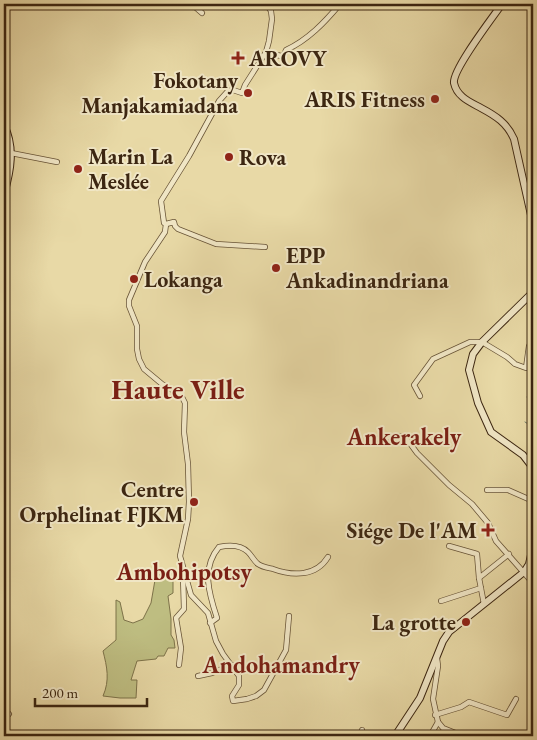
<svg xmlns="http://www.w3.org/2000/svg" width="537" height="740" viewBox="0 0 537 740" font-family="'EB Garamond',serif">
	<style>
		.green { fill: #bebd81; stroke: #7d7249 }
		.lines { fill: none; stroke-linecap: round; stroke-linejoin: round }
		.stream { stroke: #737f69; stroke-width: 1 }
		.street-casing { stroke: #675336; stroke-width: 6 }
		.secondary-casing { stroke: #3c2611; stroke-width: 8 }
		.street { stroke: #f0e6c5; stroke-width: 4.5 }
		.secondary { stroke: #f0e6c5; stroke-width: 6 }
		.poi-dot { fill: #8f2418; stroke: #f0e6c5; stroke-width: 2 }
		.labels { text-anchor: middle; stroke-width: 4; stroke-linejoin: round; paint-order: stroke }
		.poi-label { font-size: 22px; font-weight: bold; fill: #3c2611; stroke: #f0e6c5; text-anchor: start }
		.neighbourhood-label { font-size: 24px; font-weight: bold; fill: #7a1f14; stroke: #f0e6c5 }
		.district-label { font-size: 28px; font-weight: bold; fill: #7a1f14; stroke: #f0e6c5 }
	</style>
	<rect width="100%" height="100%" fill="#e8d9a6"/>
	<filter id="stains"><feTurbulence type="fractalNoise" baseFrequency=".004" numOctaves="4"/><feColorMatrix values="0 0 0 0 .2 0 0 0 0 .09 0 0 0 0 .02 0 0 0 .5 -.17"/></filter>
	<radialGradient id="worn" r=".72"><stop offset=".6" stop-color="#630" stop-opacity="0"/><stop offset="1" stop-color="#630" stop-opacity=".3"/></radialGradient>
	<path class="green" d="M161 573H173V593L168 596 171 619V635L174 640 175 648H168L164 656H158L156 659 137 661 131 680H137L136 698H120L103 696C110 680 107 667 103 651L116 640V600L120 602 124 620 133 623 143 619 151 603 155 580Z"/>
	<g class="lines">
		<g class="stream">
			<path d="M527 397H533"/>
			<path d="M525 422 533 427"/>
		</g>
		<defs>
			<g id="street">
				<path d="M194 4V6L202 13"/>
				<path d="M266 4 271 11 272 19 269 41 266 52 245 85 242 93 233 90 228 91 219 101 189 156 161 201 164 223 166 224 165 232 145 262 129 300V306L137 326V349L139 359 144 369 162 384 181 395 185 403 184 432 188 464 189 502 188 519 180 556 191 595 208 613 216 641 223 654 239 676V685L232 696 233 701 247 699 256 696 264 690 286 650 289 616"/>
				<path d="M266 52 281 56 284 55 286 50C308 40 325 22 340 4"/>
				<path d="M11 153 57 162"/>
				<path d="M166 224 174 222 175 226 178 229 216 244 265 247"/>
				<path d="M420 396 414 385 433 359 470 342H482L507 357 515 364 526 368 529 346"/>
				<path d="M368 440 400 436 406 438 417 453 449 485 472 504 488 523 496 541 533 583"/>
				<path d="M487 490H508L533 501"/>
				<path d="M449 546 477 554 479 578 509 554"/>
				<path d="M479 578 484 604"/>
				<path d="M441 601 481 588"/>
				<path d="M210 623 217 618C209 594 201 568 219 547 229 545 241 545 248 552 252 556 254 561 258 564 262 567 269 568 273 569 292 576 316 577 328 557"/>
				<path d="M437 658 438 666 433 699 438 722 443 728 463 736"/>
				<path d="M179 665 181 648 176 618 184 609 183 576"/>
				<path d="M198 676 212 673 232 665"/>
				<path d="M435 715 461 707 469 702 507 715 516 699"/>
				<path d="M4 719 9 714"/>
				<path d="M360 736 362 730"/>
				<path d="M430 736 438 722"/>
			</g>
			<g id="secondary">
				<path d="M502 4C493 17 452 70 454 83 457 97 470 102 481 108 496 116 507 123 514 139L533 224"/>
				<path d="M4 125C15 147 11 170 4 194"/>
				<path d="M533 292 482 342 473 354 469 370 478 403 491 432 523 455 533 468"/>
				<path d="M395 736 420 698 443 641 449 632 524 572 529 564 531 555 533 517"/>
			</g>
		</defs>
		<use href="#street" class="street-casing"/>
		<use href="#secondary" class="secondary-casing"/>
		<use href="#street" class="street"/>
		<use href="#secondary" class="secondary"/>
	</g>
	<g class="poi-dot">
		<path d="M235.5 50.5h5v5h5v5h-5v5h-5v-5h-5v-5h5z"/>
		<circle cx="248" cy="93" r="5"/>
		<circle cx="435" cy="99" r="5"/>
		<circle cx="229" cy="157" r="5"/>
		<circle cx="78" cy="169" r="5"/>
		<circle cx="276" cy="268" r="5"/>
		<circle cx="134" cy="279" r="5"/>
		<circle cx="194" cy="502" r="5"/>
		<path d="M485.5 522.5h5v5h5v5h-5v5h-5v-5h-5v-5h5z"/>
		<circle cx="466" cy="622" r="5"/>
	</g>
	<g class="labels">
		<g class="poi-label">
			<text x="249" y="66">AROVY</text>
			<text x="238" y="88" text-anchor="end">Fokotany<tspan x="238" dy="25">Manjakamiadana</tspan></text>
			<text x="425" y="107" text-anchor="end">ARIS Fitness</text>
			<text x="88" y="164">Marin La<tspan x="88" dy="25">Meslée</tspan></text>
			<text x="239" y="165">Rova</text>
			<text x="286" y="263">EPP<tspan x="286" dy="25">Ankadinandriana</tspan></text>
			<text x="144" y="287">Lokanga</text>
			<text x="184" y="497" text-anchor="end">Centre<tspan x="184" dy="25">Orphelinat FJKM</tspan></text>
			<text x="477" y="538" text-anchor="end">Siége De l'AM</text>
			<text x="456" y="630" text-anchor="end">La grotte</text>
		</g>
		<g class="neighbourhood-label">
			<text x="404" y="445">Ankerakely</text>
			<text x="184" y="580">Ambohipotsy</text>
			<text x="281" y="673">Andohamandry</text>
		</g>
		<g class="district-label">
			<text x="178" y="399">Haute Ville</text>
		</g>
	</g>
	<rect width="537" height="740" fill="none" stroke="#e8d9a6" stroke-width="20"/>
	<rect x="5" y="5" width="527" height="730" fill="none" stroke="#3c2611" stroke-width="2.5"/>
	<rect x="10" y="10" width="517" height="720" fill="none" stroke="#3c2611"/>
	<path d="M35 698v8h112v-8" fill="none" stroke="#3c2611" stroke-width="2.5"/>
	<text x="42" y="698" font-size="15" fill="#3c2611" stroke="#f0e6c5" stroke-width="4" paint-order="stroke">200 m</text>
	<rect width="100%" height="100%" filter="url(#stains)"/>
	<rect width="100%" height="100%" fill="url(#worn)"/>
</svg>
